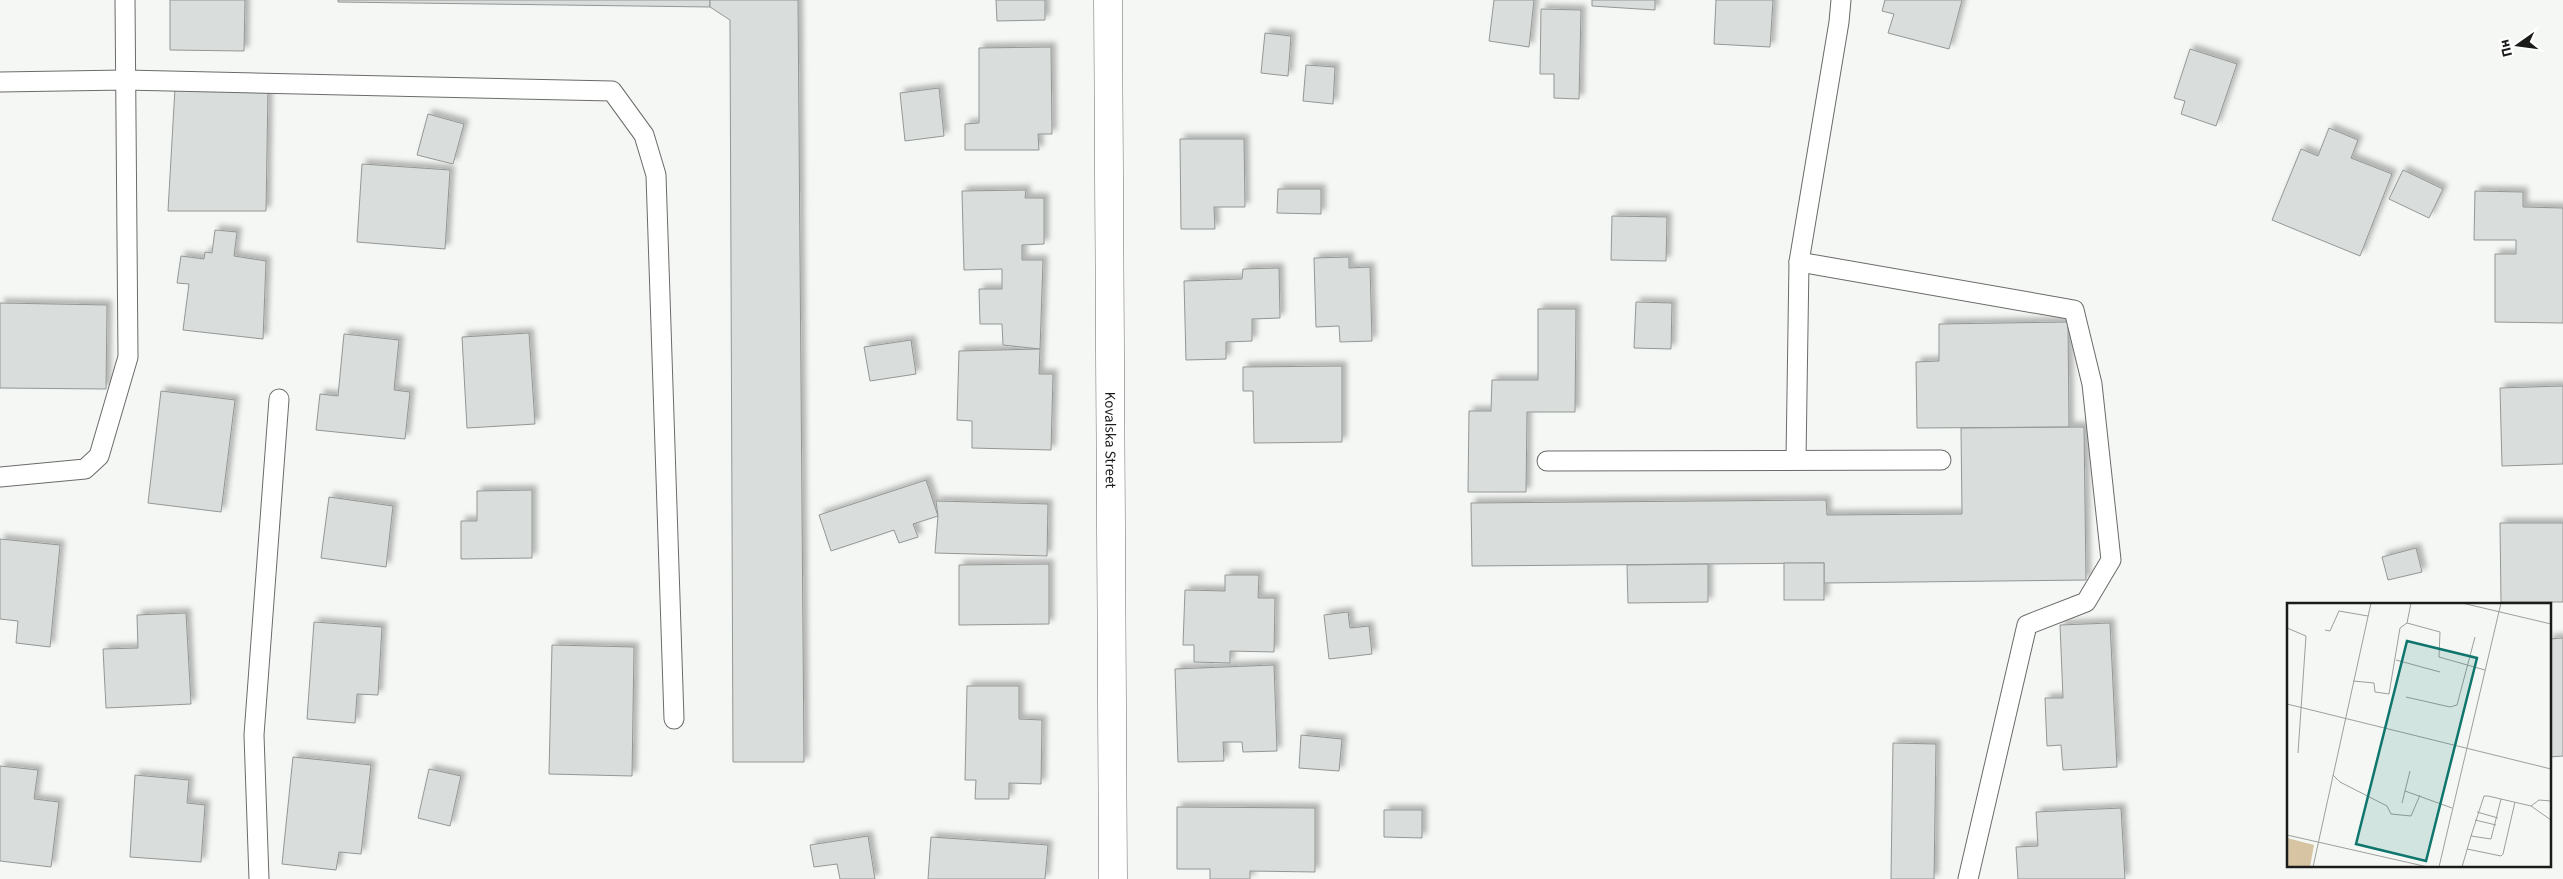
<svg xmlns="http://www.w3.org/2000/svg" width="2563" height="879" viewBox="0 0 2563 879" font-family="'Source Sans 3',sans-serif">
	<style>
		.building { fill: #d9dddb; stroke: #939796; filter: url(#shadow) }
		.lines { fill: none; stroke-linecap: round; stroke-linejoin: round }
		.service-casing { stroke: #6a6c69; stroke-width: 21 }
		.minor-casing { stroke: #6a6c69; stroke-width: 29 }
		.service { stroke: #fff; stroke-width: 19 }
		.minor { stroke: #fff; stroke-width: 28 }
		.labels { text-anchor: middle; stroke-width: 5; stroke-linejoin: round; paint-order: stroke }
		.street-label { font-size: 15px; fill: #1b1c1a; stroke: #fff }
		.inset-road { fill: none; stroke: #9e9f9d; stroke-width: 1 }
		.view { fill: #0f766e; fill-opacity: 0.15; stroke: #0f766e; stroke-width: 2.5 }
		.inset-edge { fill: none; stroke: #1b1c1a; stroke-width: 2.5 }
	</style>
	<defs>
		<filter id="shadow"><feDropShadow dx="4.5" dy="-4.5" stdDeviation="2.5" flood-color="#0004"/></filter>
	</defs>
	<rect width="100%" height="100%" fill="#f5f7f4"/>
	<g class="building">
		<path d="M170 0H245L244 51 170 50Z"/>
		<path d="M338 0H710V7L338 2Z"/>
		<path d="M710 0H798L804 762H733L730 20 710 7Z"/>
		<path d="M996 0H1045V20L997 21Z"/>
		<path d="M1494 0H1534L1529 47 1489 41Z"/>
		<path d="M1592 0H1655V10L1592 6Z"/>
		<path d="M1716 0H1773L1770 47 1714 44Z"/>
		<path d="M1885 0H1962L1949 49 1888 33 1894 14 1882 11Z"/>
		<path d="M1541 9 1581 10 1579 99 1554 98V74H1540Z"/>
		<path d="M1265 33 1291 36 1288 76 1261 73Z"/>
		<path d="M1051 47 1052 134H1038L1039 150H965V124L979 123V48Z"/>
		<path d="M2190 49 2237 64 2216 126 2181 114 2185 101 2174 98Z"/>
		<path d="M1306 65 1335 67 1333 104 1303 101Z"/>
		<path d="M268 87 266 211H168L175 88Z"/>
		<path d="M939 88 944 136 905 141 900 93Z"/>
		<path d="M428 114 464 124 453 164 417 155Z"/>
		<path d="M2329 128 2358 140 2351 158 2392 174 2360 256 2272 220 2301 149 2318 156Z"/>
		<path d="M1180 139H1244L1245 207H1214L1215 229H1181Z"/>
		<path d="M362 164 450 170 445 249 357 242Z"/>
		<path d="M2403 170 2443 189 2429 218 2389 199Z"/>
		<path d="M1278 189H1321V214L1277 213Z"/>
		<path d="M1026 190 1025 198H1044V244L1022 245V260H1043L1040 349 1003 345 1002 324H980L979 289H1002V269L964 270 962 191Z"/>
		<path d="M2475 191 2523 192V207L2563 208V323L2495 322V254H2516V240H2474Z"/>
		<path d="M1612 216 1667 217 1666 261 1611 260Z"/>
		<path d="M215 230 237 232 234 256 266 261 263 339 183 330 189 284 177 283 181 256 204 259 205 252 212 253Z"/>
		<path d="M1349 257V268L1370 267 1372 341 1340 342 1339 326 1316 327 1314 258Z"/>
		<path d="M1279 268 1280 318 1252 319V341L1226 342V359L1186 360 1184 281 1242 279 1243 269Z"/>
		<path d="M1636 302 1672 303 1671 349 1634 348Z"/>
		<path d="M0 303 107 305 106 389 0 388Z"/>
		<path d="M1538 309H1576L1575 412H1527L1526 492H1468L1469 411H1491L1492 380H1538Z"/>
		<path d="M2068 322 2069 427 1917 428 1916 362 1939 361V324Z"/>
		<path d="M529 333 535 424 467 428 462 337Z"/>
		<path d="M344 334 399 340 394 390 410 392 405 439 316 430 320 394 338 396Z"/>
		<path d="M911 340 916 374 870 381 864 347Z"/>
		<path d="M1040 349 1039 374H1053L1051 450 972 448V421L957 420 959 351Z"/>
		<path d="M1342 366V442L1254 443 1253 391H1243V367Z"/>
		<path d="M2563 386V464L2502 466 2500 388Z"/>
		<path d="M161 391 235 400 221 512 148 503Z"/>
		<path d="M2084 427 2086 580 1824 583V563L1472 566 1471 503 1826 500 1827 515 1962 514 1961 428Z"/>
		<path d="M926 480 938 516 913 524 918 537 899 543 894 530 831 551 819 515Z"/>
		<path d="M532 490V558L461 559V521H477V491Z"/>
		<path d="M329 497 393 506 386 567 321 558Z"/>
		<path d="M936 501 1048 504 1047 556 935 553 938 516Z"/>
		<path d="M2500 523H2563V602H2501Z"/>
		<path d="M0 539 60 545 50 647 16 643 18 621 0 619Z"/>
		<path d="M2416 548 2422 572 2388 580 2382 557Z"/>
		<rect x="1784" y="563" width="40" height="37"/>
		<path d="M1049 564V624L959 625V565Z"/>
		<path d="M1708 564V602L1628 603 1627 565Z"/>
		<path d="M1225 575H1259L1258 598H1275L1274 652 1230 651V663L1194 662V645H1183L1185 590 1225 591Z"/>
		<path d="M1348 612 1350 628 1369 626 1372 654 1329 659 1324 615Z"/>
		<path d="M186 613 191 704 106 708 103 649 138 648 137 615Z"/>
		<path d="M314 622 382 627 378 695 357 694 355 723 307 719Z"/>
		<path d="M2110 623 2117 767 2063 770 2061 745 2047 746 2045 698H2063L2060 625Z"/>
		<path d="M2563 638V756L2549 757V639Z"/>
		<path d="M552 645 634 647 632 776 549 774Z"/>
		<path d="M1274 665 1277 751 1243 752 1242 742H1223L1224 761 1178 762 1175 669Z"/>
		<path d="M967 686H1019V719L1042 720 1041 784 1009 783V799H975L976 780H965Z"/>
		<path d="M1301 735 1342 739 1339 771 1299 768Z"/>
		<path d="M1893 743 1936 744 1934 879H1891Z"/>
		<path d="M293 757 371 765 361 854 339 852 336 870 282 864Z"/>
		<path d="M0 766 38 770 34 799 59 802 51 867 0 861Z"/>
		<path d="M429 769 461 776 450 826 418 818Z"/>
		<path d="M135 775 189 780 187 803 205 805 201 862 130 857Z"/>
		<path d="M1177 807 1315 808V872L1250 871V879H1210V869H1177Z"/>
		<path d="M2121 808 2125 879H2018L2016 847 2038 846 2036 812Z"/>
		<path d="M1384 810H1422V838L1384 837Z"/>
		<path d="M868 836 875 879H840L837 864 814 867 810 845Z"/>
		<path d="M931 837 1048 845 1045 879H928Z"/>
	</g>
	<g class="lines">
		<defs>
			<g id="service">
				<path d="M0 82 125 80 612 91 644 135 656 175 674 719"/>
				<path d="M1799 262 2074 310 2092 384 2111 560 2086 602 2027 625 1968 879"/>
				<path d="M1796 459 1799 262 1839 22 1841 0"/>
				<path d="M1547 461 1941 460"/>
				<path d="M0 477 85 469 99 456 128 357 125 0"/>
				<path d="M259 879 254 735 279 399"/>
			</g>
			<g id="minor">
				<path id="s1" d="M1108 0 1113 879"/>
			</g>
		</defs>
		<use href="#service" class="service-casing"/>
		<use href="#minor" class="minor-casing"/>
		<use href="#service" class="service"/>
		<use href="#minor" class="minor"/>
	</g>
	<g class="labels">
		<g class="street-label">
			<text dy="5" stroke="none"><textPath href="#s1" startOffset="440">Kovalska Street</textPath></text>
		</g>
	</g>
	<g transform="translate(2287 603)">
		<rect width="264" height="264" fill="#f5f7f4"/>
		<path d="M0 235 27 242 23 264H0Z" fill="#d6c4a3"/>
		<path class="inset-road" d="M175 0 264 21M120 20 153 29 152 54 198 67M0 25 19 33 11 150M38 27 43 28 52 8 81 13M109 57 153 69M66 78 87 80 88 89 102 91 113 25 120 20 124 0M119 94 163 104 170 102 188 34M0 101 264 166M46 172 53 179 100 203 104 211 124 213 133 192M118 188 165 205M214 196 204 236 184 233 197 193H201L244 203 252 197 264 198M115 200 123 168M244 203 264 217M190 209 211 215M188 217 209 222M0 232 141 264M180 246 214 253 216 251 228 199M26 264 84 0M152 264 214 0M175 264 184 233"/>
		<path class="view" d="M120 38 190 55 139 258 69 241Z"/>
		<rect width="264" height="264" class="inset-edge"/>
	</g>
	<g transform="translate(2518 45) rotate(256)" stroke="#ffffff" stroke-width="4" paint-order="stroke">
	<path d="M0-4L9 19L0 12L-9 19Z" fill="#1b1c1a"/>
	<text y="-8" font-size="14" font-weight="bold" text-anchor="middle" fill="#1b1c1a">Пн</text>
	</g>
</svg>
